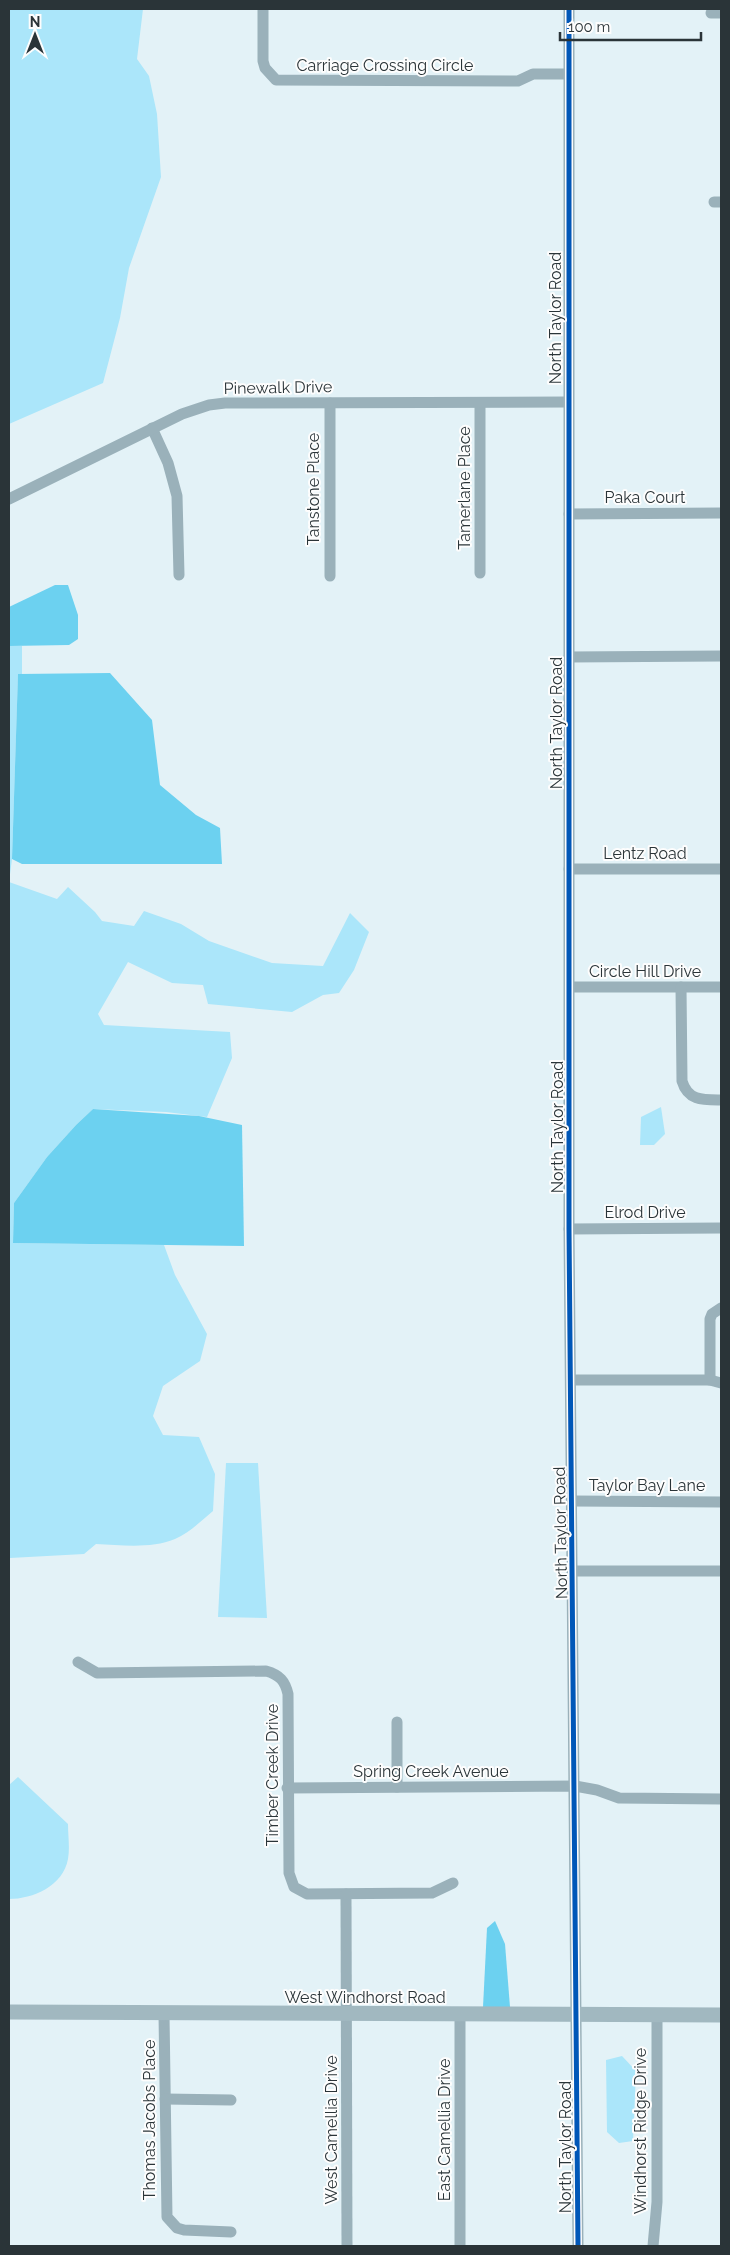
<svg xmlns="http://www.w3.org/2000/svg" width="730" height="2255" viewBox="0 0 730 2255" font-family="Raleway,sans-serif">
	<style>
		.green { fill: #abe6fa }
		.water { fill: #6cd1f0 }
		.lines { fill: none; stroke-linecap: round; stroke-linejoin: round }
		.street { stroke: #9ab1ba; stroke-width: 11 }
		.secondary { stroke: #a1b8c0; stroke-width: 15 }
		.cycleway-casing { stroke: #fdfdfd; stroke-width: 8 }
		.cycleway { stroke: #0057b8; stroke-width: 5 }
		.labels { text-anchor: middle; stroke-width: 4; stroke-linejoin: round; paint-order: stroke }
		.street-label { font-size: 16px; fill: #2a3438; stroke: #fdfdfd }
	</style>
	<rect width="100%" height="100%" fill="#e3f2f7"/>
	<g class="green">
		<path d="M9 9H143L137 59 149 76 157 114 161 177 129 268 120 318 103 383 9 424Z"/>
		<path d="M9 646H22V674L18 675 12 859 9 882Z"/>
		<path d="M9 882 57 899 68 887 95 912 102 921 134 926 144 911 181 924 209 941 272 963 323 966 350 913 369 932 354 970 339 993 323 995 292 1012 208 1004 203 985 172 983 128 962 98 1014 104 1025 230 1032 232 1058 207 1117 166 1112 93 1109 76 1125 47 1157 14 1203 13 1243 164 1245 175 1275 207 1334 200 1361 163 1386 153 1416 163 1435 199 1437 215 1474 213 1511C201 1521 189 1533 175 1539 151 1549 121 1545 96 1544L84 1554 10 1558Z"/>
		<path d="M661 1107 665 1134 654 1145H640L641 1117Z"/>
		<path d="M226 1463H258L267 1618 218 1617Z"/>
		<path d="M18 1777 68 1824C68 1835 70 1848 68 1859 63 1886 33 1899 9 1899V1785Z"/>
		<path d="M622 2056 636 2071 633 2141 619 2143 607 2132 606 2060Z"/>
	</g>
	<g class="water">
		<path d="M55 585H68L78 615V639L69 645 9 646V607Z"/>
		<path d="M110 673 152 720 160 785 196 815 220 828 222 864H22L12 859 18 674Z"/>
		<path d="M93 1109 199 1116 242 1125 244 1246 13 1243 14 1203 47 1157 76 1125Z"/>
		<path d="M495 1921 505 1944 510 2007H483L487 1928Z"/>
	</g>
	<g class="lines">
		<g class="street">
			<path d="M263 9V61L265 68 276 80 518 81 533 74H568"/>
			<path d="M569 9V1229L578 2246"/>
			<path d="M711 13H721"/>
			<path d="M714 202H721"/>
			<path d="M330 403V576"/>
			<path d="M480 403V573"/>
			<path d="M152 428 168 463 177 496 179 575"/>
			<path d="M9 499 182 414 209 405 225 403 568 402"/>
			<path d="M569 514 721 513"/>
			<path d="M569 657 721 656"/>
			<path d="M569 869H721"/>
			<path d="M570 987H721"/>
			<path d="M681 987 682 1081C688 1101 703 1100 721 1100"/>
			<path d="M569 1229 721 1228"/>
			<path d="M571 1380H710L721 1383"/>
			<path d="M710 1380V1319L712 1314 721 1308"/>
			<path d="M573 1501 721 1502"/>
			<path d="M573 1571H721"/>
			<path d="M78 1662 97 1673 266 1671C280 1675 285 1681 288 1694L289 1873 294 1887 307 1894 432 1893 453 1883"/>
			<path d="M397 1722V1787"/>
			<path d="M287 1788 575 1786 597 1790 619 1798 721 1799"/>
			<path d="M346 1894 347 2246"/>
			<path d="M164 2014 167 2217 177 2228 184 2230 231 2232"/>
			<path d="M165 2099 231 2100"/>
			<path d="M460 2246V2015"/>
			<path d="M653 2246 657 2202V2015"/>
		</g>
		<path class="secondary" d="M9 2012 721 2015"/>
		<defs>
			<path id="cycleway" d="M569 9V1229L578 2246"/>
		</defs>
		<use href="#cycleway" class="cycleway-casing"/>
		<use href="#cycleway" class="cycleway"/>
	</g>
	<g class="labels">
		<g class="street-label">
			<text x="385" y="71">Carriage Crossing Circle</text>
			<text transform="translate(555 318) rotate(-90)" y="6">North Taylor Road</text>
			<text transform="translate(278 387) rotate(-1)" y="6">Pinewalk Drive</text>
			<text transform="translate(464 488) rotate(-90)" y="6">Tamerlane Place</text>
			<text transform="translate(313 489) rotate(-90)" y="6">Tanstone Place</text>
			<text x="645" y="503">Paka Court</text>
			<text transform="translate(556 723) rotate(-90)" y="6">North Taylor Road</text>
			<text x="645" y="859">Lentz Road</text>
			<text x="645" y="977">Circle Hill Drive</text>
			<text transform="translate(557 1127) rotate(-90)" y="6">North Taylor Road</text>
			<text x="645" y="1218">Elrod Drive</text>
			<text x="647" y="1491">Taylor Bay Lane</text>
			<text transform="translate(560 1533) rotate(-91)" y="6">North Taylor Road</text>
			<text x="431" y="1777">Spring Creek Avenue</text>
			<text transform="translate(272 1775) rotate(-90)" y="6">Timber Creek Drive</text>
			<text x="365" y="2003">West Windhorst Road</text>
			<text transform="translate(149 2120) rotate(-90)" y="6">Thomas Jacobs Place</text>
			<text transform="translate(331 2130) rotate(-90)" y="6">West Camellia Drive</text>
			<text transform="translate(444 2130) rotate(-90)" y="6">East Camellia Drive</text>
			<text transform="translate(640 2131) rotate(-90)" y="6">Windhorst Ridge Drive</text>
			<text transform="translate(565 2147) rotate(-90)" y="6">North Taylor Road</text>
		</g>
	</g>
	<rect width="730" height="2255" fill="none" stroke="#2a3438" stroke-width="20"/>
	<g transform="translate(35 35)" stroke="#fdfdfd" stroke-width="4" paint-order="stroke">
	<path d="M0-4L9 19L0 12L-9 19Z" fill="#2a3438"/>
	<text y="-8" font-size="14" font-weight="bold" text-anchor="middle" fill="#2a3438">N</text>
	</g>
	<path d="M560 32v8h141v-8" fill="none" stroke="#2a3438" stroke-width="2.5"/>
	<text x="568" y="32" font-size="15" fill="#2a3438" stroke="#fdfdfd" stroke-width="4" paint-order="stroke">100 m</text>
</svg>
